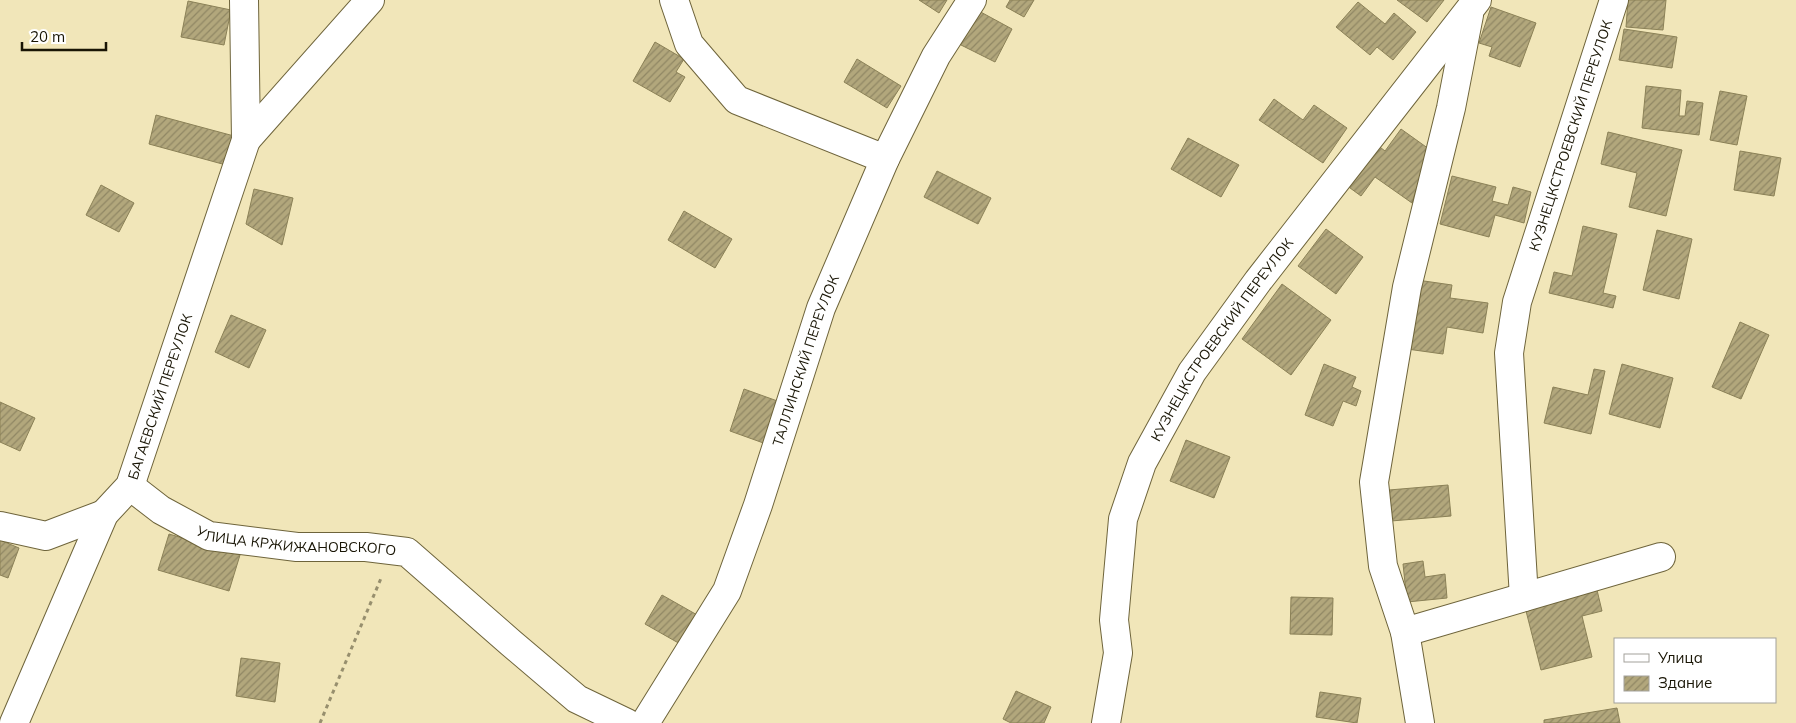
<svg xmlns="http://www.w3.org/2000/svg" width="1796" height="723" viewBox="0 0 1796 723" font-family="Mulish,sans-serif">
	<style>
		.building { fill: url(#building-hatch); stroke: #8b8157 }
		.lines { fill: none; stroke-linecap: round; stroke-linejoin: round }
		.street-casing { stroke: #6e643b; stroke-width: 30 }
		.path { stroke: #978f6e; stroke-width: 3; stroke-dasharray: 4 4; stroke-linecap: butt }
		.street { stroke: #fff; stroke-width: 28 }
		.labels { text-anchor: middle; stroke-width: 4.5; stroke-linejoin: round; paint-order: stroke }
		.street-label { font-size: 14px; fill: #191505; stroke: #fff }
	</style>
	<defs>
		<pattern id="building-hatch" width="6" height="6" patternUnits="userSpaceOnUse" patternTransform="scale(1.25)"><rect width="6" height="6" fill="#b2a77c"/><path d="M-1 1l2-2M0 6l6-6M5 7l2-2" fill="none" stroke="#908764"/></pattern>
	</defs>
	<rect width="100%" height="100%" fill="#f1e6b9"/>
	<g class="building">
		<path d="M919 0H947L939 13Z"/>
		<path d="M1010 0H1034L1024 17 1006 7Z"/>
		<path d="M1397 0H1444L1427 22Z"/>
		<path d="M1628 0H1666L1663 30 1626 27Z"/>
		<path d="M188 1 231 10 224 45 181 37Z"/>
		<path d="M1358 2 1385 24 1394 13 1416 32 1393 60 1377 47 1370 55 1336 27Z"/>
		<path d="M1491 7 1536 23 1520 67 1489 56 1492 47 1479 43Z"/>
		<path d="M977 10 1012 29 995 62 959 44Z"/>
		<path d="M1624 29 1677 37 1672 68 1619 60Z"/>
		<path d="M655 42 684 59 676 72 685 77 670 102 633 81Z"/>
		<path d="M857 59 901 86 887 108 844 82Z"/>
		<path d="M1646 86 1681 90 1679 116H1685L1687 101 1703 103 1699 135 1642 128Z"/>
		<path d="M1720 91 1747 96 1737 145 1710 140Z"/>
		<path d="M1274 99 1303 120 1314 105 1347 128 1323 163 1259 120Z"/>
		<path d="M156 115 234 136 226 165 149 144Z"/>
		<path d="M1401 129 1429 149 1412 203 1375 177 1361 196 1346 185 1376 144 1385 151Z"/>
		<path d="M1608 132 1682 150 1666 216 1629 207 1637 173 1601 164Z"/>
		<path d="M1188 138 1239 165 1221 197 1171 169Z"/>
		<path d="M1740 151 1781 158 1774 196 1734 190Z"/>
		<path d="M937 171 991 198 978 224 924 197Z"/>
		<path d="M1452 176 1496 187 1492 201 1508 205 1513 187 1531 192 1524 223 1495 215 1489 237 1440 224Z"/>
		<path d="M101 185 134 203 119 232 86 215Z"/>
		<path d="M254 189 293 198 282 245 246 224Z"/>
		<path d="M684 211 732 239 715 268 668 240Z"/>
		<path d="M1583 226 1617 234 1603 293 1616 296 1613 308 1549 293 1554 272 1572 276Z"/>
		<path d="M1326 229 1363 257 1336 294 1298 266Z"/>
		<path d="M1657 230 1692 239 1679 299 1643 290Z"/>
		<path d="M1417 280 1452 285 1450 298 1488 303 1483 333 1447 327 1443 354 1407 349Z"/>
		<path d="M1282 284 1331 320 1291 375 1242 339Z"/>
		<path d="M231 315 266 330 249 368 215 352Z"/>
		<path d="M1740 322 1769 335 1741 399 1712 387Z"/>
		<path d="M1324 364 1356 377 1352 387 1361 391 1356 406 1343 401 1333 426 1305 415Z"/>
		<path d="M1622 364 1673 378 1660 428 1609 414Z"/>
		<path d="M1594 369 1605 371 1591 434 1544 423 1553 387 1588 395Z"/>
		<path d="M744 389 783 403 769 445 730 431Z"/>
		<path d="M0 402 35 418 20 451 0 442Z"/>
		<path d="M1186 440 1230 457 1214 498 1170 481Z"/>
		<path d="M1448 485 1451 516 1391 521 1389 490Z"/>
		<path d="M169 534 240 555 229 591 158 570Z"/>
		<path d="M0 540 19 548 8 578 0 575Z"/>
		<path d="M1423 561 1425 577 1445 574 1447 598 1407 602 1403 564Z"/>
		<path d="M1597 590 1602 611 1582 616 1592 657 1541 670 1525 607Z"/>
		<path d="M662 595 699 616 682 645 645 624Z"/>
		<path d="M1291 597 1333 598 1332 635 1290 634Z"/>
		<path d="M241 658 280 663 275 702 236 696Z"/>
		<path d="M1016 691 1051 707 1044 723H1011L1003 719Z"/>
		<path d="M1320 692 1361 698 1357 723 1316 717Z"/>
		<path d="M1617 708 1620 723H1544V720Z"/>
	</g>
	<g class="lines">
		<defs>
			<g id="street">
				<path d="M674 0 689 44 737 100 885 159"/>
				<path d="M246 140 370 0"/>
				<path id="s1" d="M130 486 161 510 209 536 297 547H366L407 552 511 643 577 699 627 723"/>
				<path d="M0 526 46 536 104 514"/>
				<path id="s2" d="M1524 597 1509 353 1517 302 1614 0"/>
				<path d="M1405 632 1661 557"/>
				<path id="s3" d="M14 723 104 514 130 486 246 140 244 0"/>
				<path id="s4" d="M645 723 727 591 758 505 821 308 885 159 936 56 972 0"/>
				<path id="s5" d="M1106 723 1118 653 1114 620 1123 519 1142 463 1192 372 1258 281 1477 0"/>
				<path d="M1420 723 1405 632 1383 566 1374 482 1407 287 1451 108 1469 15"/>
			</g>
		</defs>
		<use href="#street" class="street-casing"/>
		<path class="path" d="M320 723 382 576"/>
		<use href="#street" class="street"/>
	</g>
	<g class="labels">
		<g class="street-label">
			<text dy="5" stroke="none"><textPath href="#s2" startOffset="471">КУЗНЕЦКСТРОЕВСКИЙ ПЕРЕУЛОК</textPath></text>
			<text dy="5" stroke="none"><textPath href="#s5" startOffset="412">КУЗНЕЦКСТРОЕВСКИЙ ПЕРЕУЛОК</textPath></text>
			<text dy="5" stroke="none"><textPath href="#s4" startOffset="399">ТАЛЛИНСКИЙ ПЕРЕУЛОК</textPath></text>
			<text dy="5" stroke="none"><textPath href="#s3" startOffset="360">БАГАЕВСКИЙ ПЕРЕУЛОК</textPath></text>
			<text dy="5" stroke="none"><textPath href="#s1" startOffset="181">УЛИЦА КРЖИЖАНОВСКОГО</textPath></text>
		</g>
	</g>
	<rect x="1614" y="638" width="162" height="65" fill="#ffffff" stroke="#a3a19b"/>
	<rect x="1624" y="654" width="25" height="8" fill="#ffffff" stroke="#a3a19b"/>
	<text x="1658" y="663" font-size="15" fill="#191505">Улица</text>
	<rect x="1624" y="676" width="25" height="15" fill="url(#building-hatch)" stroke="#a3a19b"/>
	<text x="1658" y="688" font-size="15" fill="#191505">Здание</text>
	<path d="M22 42v8h84v-8" fill="none" stroke="#191505" stroke-width="2.5"/>
	<text x="30" y="42" font-size="15" fill="#191505" stroke="#ffffff" stroke-width="4" paint-order="stroke">20 m</text>
</svg>
